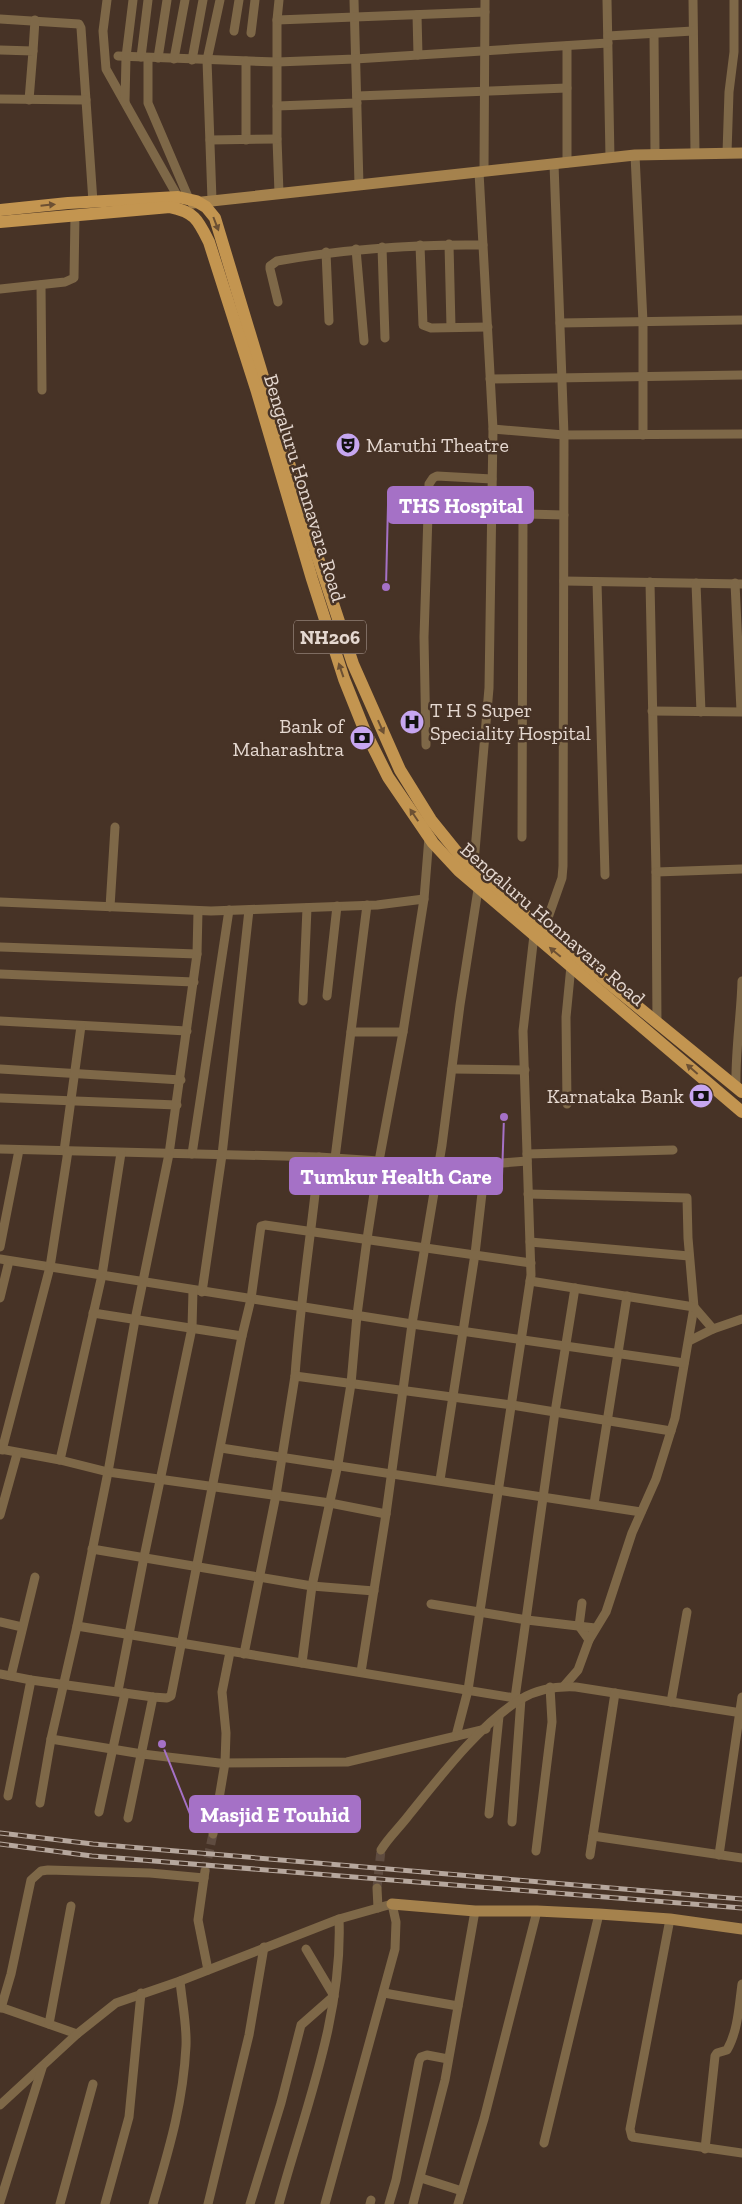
<svg xmlns="http://www.w3.org/2000/svg" width="742" height="2204" viewBox="0 0 742 2204" font-family="'Zilla Slab',serif">
	<style>
		.lines { fill: none; stroke-linecap: round; stroke-linejoin: round }
		.street-tunnel { stroke: #5f4c40; stroke-width: 9; stroke-dasharray: 9 4.5; stroke-linecap: butt }
		.street { stroke: #7e6848; stroke-width: 9 }
		.secondary { stroke: #a5824d; stroke-width: 11 }
		.primary { stroke: #c39550; stroke-width: 12 }
		.rail-casing { stroke: #b6a79d; stroke-width: 5 }
		.rail { stroke: #473326; stroke-width: 3; stroke-dasharray: 9; stroke-linecap: butt }
		.oneway { fill: #6c5033 }
		.labels { text-anchor: middle; stroke-width: 5; stroke-linejoin: round; paint-order: stroke }
		.shield { fill: #473326; stroke: #b6a69d; stroke-width: 1 }
		.shield-label { font-size: 19px; font-weight: bold; fill: #e5d8d0 }
		.poi-label { font-size: 20px; fill: #e5d8d0; stroke: #473326; text-anchor: start }
		.street-label { font-size: 20px; fill: #e5d8d0; stroke: #473326 }
		.leader { fill: none; stroke: #a571c6; stroke-width: 2 }
		.callout-dot { fill: #a571c6; stroke: #473326; stroke-width: 2 }
		.callout { fill: #a571c6; stroke: #a571c6; stroke-width: 2 }
		.callout-label { font-size: 21px; text-anchor: middle; font-weight: bold; fill: #fff }
	</style>
	<rect width="100%" height="100%" fill="#473326"/>
	<g class="lines">
		<g class="street-tunnel">
			<path d="M205 1871 213 1834"/>
			<path d="M377 1888 381 1850"/>
		</g>
		<g class="street">
			<path d="M107 0 103 31 106 69 178 197"/>
			<path d="M279 0 277 20V139L279 193"/>
			<path d="M354 0 359 185"/>
			<path d="M607 0 610 158"/>
			<path d="M693 0 695 153"/>
			<path d="M417 15 418 55"/>
			<path d="M0 19 79 24 81 28 93 202"/>
			<path d="M277 20 485 12"/>
			<path d="M234 31 239 0"/>
			<path d="M251 33 255 0"/>
			<path d="M654 34 655 154"/>
			<path d="M608 36 693 31"/>
			<path d="M0 50 33 51 29 100"/>
			<path d="M33 51 35 20"/>
			<path d="M118 56 277 62 355 59 608 43"/>
			<path d="M141 57 148 0"/>
			<path d="M148 58V103L189 199"/>
			<path d="M158 58 167 0"/>
			<path d="M174 59 185 0"/>
			<path d="M192 60 203 0"/>
			<path d="M246 61V140"/>
			<path d="M357 96 567 88"/>
			<path d="M0 99 86 100"/>
			<path d="M125 102 126 57 133 0"/>
			<path d="M277 106 357 103"/>
			<path d="M210 140 277 139"/>
			<path d="M727 153 729 92 734 52V0"/>
			<path d="M635 155 643 322V435"/>
			<path d="M567 163V46"/>
			<path d="M484 171 485 0"/>
			<path d="M212 200 207 60 220 0"/>
			<path d="M449 244 451 327"/>
			<path d="M420 245 423 325 431 328 488 327"/>
			<path d="M382 247 385 338"/>
			<path d="M356 249 364 341"/>
			<path d="M326 252 329 321"/>
			<path d="M41 285 42 390"/>
			<path d="M0 289 65 282 74 278 75 215"/>
			<path d="M278 302 270 269V266L277 261C345 249 413 244 483 245"/>
			<path d="M560 323 742 320"/>
			<path d="M490 379 742 375"/>
			<path d="M493 429 564 435 742 434"/>
			<path d="M427 515 492 513 564 515"/>
			<path d="M564 581 742 584"/>
			<path d="M597 582 605 875"/>
			<path d="M650 582 656 872 657 1024"/>
			<path d="M696 583 701 712"/>
			<path d="M735 583 741 711"/>
			<path d="M652 711 742 712"/>
			<path d="M426 745 424 637 429 484 433 478 437 476 492 479"/>
			<path d="M522 837 523 514"/>
			<path d="M656 872 742 869"/>
			<path d="M473 874 489 688 493 429 479 172"/>
			<path d="M0 902 211 911 377 905 424 899"/>
			<path d="M110 907 115 827"/>
			<path d="M544 929 562 878 563 866 564 435 554 164"/>
			<path d="M0 947 197 954"/>
			<path d="M0 974 194 982"/>
			<path d="M327 996 337 906"/>
			<path d="M303 1001 307 908"/>
			<path d="M0 1021 187 1031"/>
			<path d="M351 1032H403"/>
			<path d="M0 1069 181 1080"/>
			<path d="M452 1069 525 1070"/>
			<path d="M736 1087C735 1052 741 1017 742 981"/>
			<path d="M0 1098 177 1105"/>
			<path d="M567 1104 566 1017 571 966"/>
			<path d="M0 1149 319 1157 379 1161"/>
			<path d="M64 1151 81 1026"/>
			<path d="M192 1154 229 910"/>
			<path d="M527 1154 673 1150"/>
			<path d="M335 1158 367 905"/>
			<path d="M528 1194 687 1198 688 1238 694 1307 675 1418 656 1479 632 1533 606 1612 589 1640 578 1670 564 1686"/>
			<path d="M530 1242 689 1256"/>
			<path d="M0 1247 19 1150"/>
			<path d="M0 1259 412 1324 684 1363"/>
			<path d="M530 1281 694 1307 713 1329"/>
			<path d="M202 1292 222 1155 249 910"/>
			<path d="M0 1298 9 1261"/>
			<path d="M93 1313 242 1336"/>
			<path d="M689 1341 713 1329 742 1319"/>
			<path d="M295 1376C300 1302 312 1230 319 1157"/>
			<path d="M221 1448 641 1512"/>
			<path d="M0 1449 60 1460 108 1472 330 1503 386 1514"/>
			<path d="M2 1450 50 1267 68 1151"/>
			<path d="M60 1460 102 1275 121 1153"/>
			<path d="M440 1480 475 1254 485 1167 490 1164 527 1161"/>
			<path d="M594 1504 627 1296"/>
			<path d="M0 1515 17 1454"/>
			<path d="M92 1549 312 1586 374 1591"/>
			<path d="M582 1603 579 1626 589 1640"/>
			<path d="M431 1604 527 1620 595 1628"/>
			<path d="M0 1622 22 1627"/>
			<path d="M77 1626 521 1699 512 1822"/>
			<path d="M244 1654 276 1495 295 1376 512 1405 671 1431"/>
			<path d="M302 1663 312 1586 338 1464 351 1384 357 1315 367 1239 379 1161 403 1032 424 899 429 837"/>
			<path d="M361 1672 386 1514 412 1324 442 1145 460 1005 479 883"/>
			<path d="M0 1674 31 1680 153 1697 167 1698 171 1696 242 1336 251 1299 261 1226 265 1225 531 1263"/>
			<path d="M11 1676 35 1577"/>
			<path d="M118 1691 144 1557 192 1328 193 1290"/>
			<path d="M515 1698 555 1412 575 1288"/>
			<path d="M671 1702 687 1612"/>
			<path d="M456 1736 468 1690 531 1275 523 1031 534 935"/>
			<path d="M51 1739 142 1754 219 1763 347 1762 486 1729"/>
			<path d="M8 1796 31 1680"/>
			<path d="M40 1803 51 1739 77 1626 108 1472 135 1320 169 1154 197 954 198 911"/>
			<path d="M99 1812 125 1693"/>
			<path d="M489 1814 499 1716"/>
			<path d="M128 1818 153 1697"/>
			<path d="M213 1834 225 1763 226 1733 222 1692 230 1652"/>
			<path d="M593 1836 742 1858"/>
			<path d="M381 1850C388 1838 400 1827 409 1815 439 1778 480 1724 521 1699 538 1689 556 1686 576 1687L742 1713"/>
			<path d="M536 1851 552 1722 550 1687"/>
			<path d="M590 1855 615 1693"/>
			<path d="M719 1855 742 1697"/>
			<path d="M205 1871 198 1920 208 1970"/>
			<path d="M377 1888 378 1908"/>
			<path d="M670 1919 630 2129 632 2137 742 2153"/>
			<path d="M384 1993 458 2006"/>
			<path d="M0 2007 77 2034"/>
			<path d="M1 2008 11 1974 31 1880 41 1871 48 1870 150 1873 204 1878"/>
			<path d="M49 2024 71 1906"/>
			<path d="M0 2105 77 2034 116 2003 180 1981 339 1919 392 1904 396 1922 395 1949 325 2204"/>
			<path d="M544 2143 599 1914"/>
			<path d="M705 2149 715 2056 717 2053 727 2050C738 2031 739 2006 742 1984"/>
			<path d="M421 2178 462 2191"/>
			<path d="M0 2202 42 2068"/>
			<path d="M60 2204 93 2084"/>
			<path d="M105 2204 129 2117 141 1993"/>
			<path d="M153 2204C169 2149 183 2104 186 2046 187 2025 182 2002 180 1981"/>
			<path d="M208 2204 249 2035 264 1947"/>
			<path d="M250 2204 281 2103 301 2025 334 1996 306 1949"/>
			<path d="M279 2204C304 2111 343 2017 339 1919"/>
			<path d="M370 2204 371 2200"/>
			<path d="M389 2204 396 2180 419 2061 421 2057 427 2055 448 2059"/>
			<path d="M413 2204 445 2080 475 1911"/>
			<path d="M458 2204 484 2119 537 1911"/>
		</g>
		<g class="secondary">
			<path d="M193 203 635 155 742 153"/>
			<path d="M392 1904 475 1911H537L599 1914 670 1919 742 1929"/>
		</g>
		<g class="primary">
			<path d="M0 210 68 203 178 197 196 201 206 207 215 218 315 549 353 664 400 770 431 820 473 872 742 1092"/>
			<path d="M0 222 170 207C195 212 198 220 209 242L257 392 312 579 344 679 364 729 388 777 433 843 459 871 742 1112"/>
		</g>
		<defs>
			<g id="rail">
				<path d="M0 1833 93 1844 742 1899"/>
				<path d="M0 1844 92 1856 742 1908"/>
			</g>
		</defs>
		<use href="#rail" class="rail-casing"/>
		<use href="#rail" class="rail"/>
	</g>
	<defs><path id="oneway-solid" d="M-6-.8H1V-3.2L6.5 0L1 3.2V.8H-6Z" transform="scale(1.25)"/></defs>
	<g class="oneway">
		<use href="#oneway-solid" transform="translate(48 205) rotate(-6)"/>
		<use href="#oneway-solid" transform="translate(216 224) rotate(69)"/>
		<use href="#oneway-solid" transform="translate(341 670) rotate(-109)"/>
		<use href="#oneway-solid" transform="translate(381 727) rotate(66)"/>
		<use href="#oneway-solid" transform="translate(414 815) rotate(-124)"/>
		<use href="#oneway-solid" transform="translate(555 952) rotate(-140)"/>
		<use href="#oneway-solid" transform="translate(692 1069) rotate(-139)"/>
	</g>
	<defs>
		<symbol id="theatre-disc" viewBox="-11 -11 22 22"><circle r="9.5" fill="#c6a6f0" stroke="#473326"/><path d="M-5-5.5Q0-4 5-5.5V0Q5 5 0 6Q-5 5-5 0ZM-3.3-2.5H-1v1.5H-3.3ZM1-2.5H3.3v1.5H1ZM-2.8 1Q0 5.5 2.8 1Z" fill="#111"/></symbol>
		<symbol id="hospital-disc" viewBox="-11 -11 22 22"><circle r="9.5" fill="#c6a6f0" stroke="#473326"/><path d="M-5-5h3v3.5h4V-5h3V5h-3V1.5h-4V5h-3Z" fill="#111"/></symbol>
		<symbol id="bank-disc" viewBox="-11 -11 22 22"><circle r="9.5" fill="#c6a6f0" stroke="#473326"/><path d="M-6-4H6V4H-6ZM0-2.3a2.3 2.3 0 1 0 0 4.6a2.3 2.3 0 1 0 0-4.6Z" fill="#111"/></symbol>
	</defs>
	<g fill-rule="evenodd">
		<use href="#theatre-disc" x="334" y="431" width="28" height="28"/>
		<use href="#hospital-disc" x="398" y="708" width="28" height="28"/>
		<use href="#bank-disc" x="348" y="724" width="28" height="28"/>
		<use href="#bank-disc" x="687" y="1082" width="28" height="28"/>
	</g>
	<g class="labels">
		<rect class="shield" x="294" y="620.5" width="72" height="33" rx="4"/>
		<g class="shield-label">
			<text x="330" y="644">NH206</text>
		</g>
		<g class="poi-label">
			<text x="366" y="452">Maruthi Theatre</text>
			<text x="430" y="717">T H S Super<tspan x="430" dy="23">Speciality Hospital</tspan></text>
			<text x="344" y="733" text-anchor="end">Bank of<tspan x="344" dy="23">Maharashtra</tspan></text>
			<text x="684" y="1103" text-anchor="end">Karnataka Bank</text>
		</g>
		<g class="street-label">
			<text transform="translate(305 488) rotate(73)" y="7">Bengaluru Honnavara Road</text>
			<text transform="translate(553 924) rotate(41)" y="7">Bengaluru Honnavara Road</text>
		</g>
	</g>
	<path class="leader" d="M386 587L388 505M504 1117L502 1176M162 1744L190 1814"/>
	<g class="callout-dot">
		<circle cx="386" cy="587" r="5"/>
		<circle cx="504" cy="1117" r="5"/>
		<circle cx="162" cy="1744" r="5"/>
	</g>
	<g class="callout">
		<rect x="388" y="487" width="145" height="36" rx="5"/>
		<rect x="290" y="1158" width="212" height="36" rx="5"/>
		<rect x="190" y="1796" width="170" height="36" rx="5"/>
	</g>
	<g class="callout-label">
		<text x="461" y="513">THS Hospital</text>
		<text x="396" y="1184">Tumkur Health Care</text>
		<text x="275" y="1822">Masjid E Touhid</text>
	</g>
</svg>
